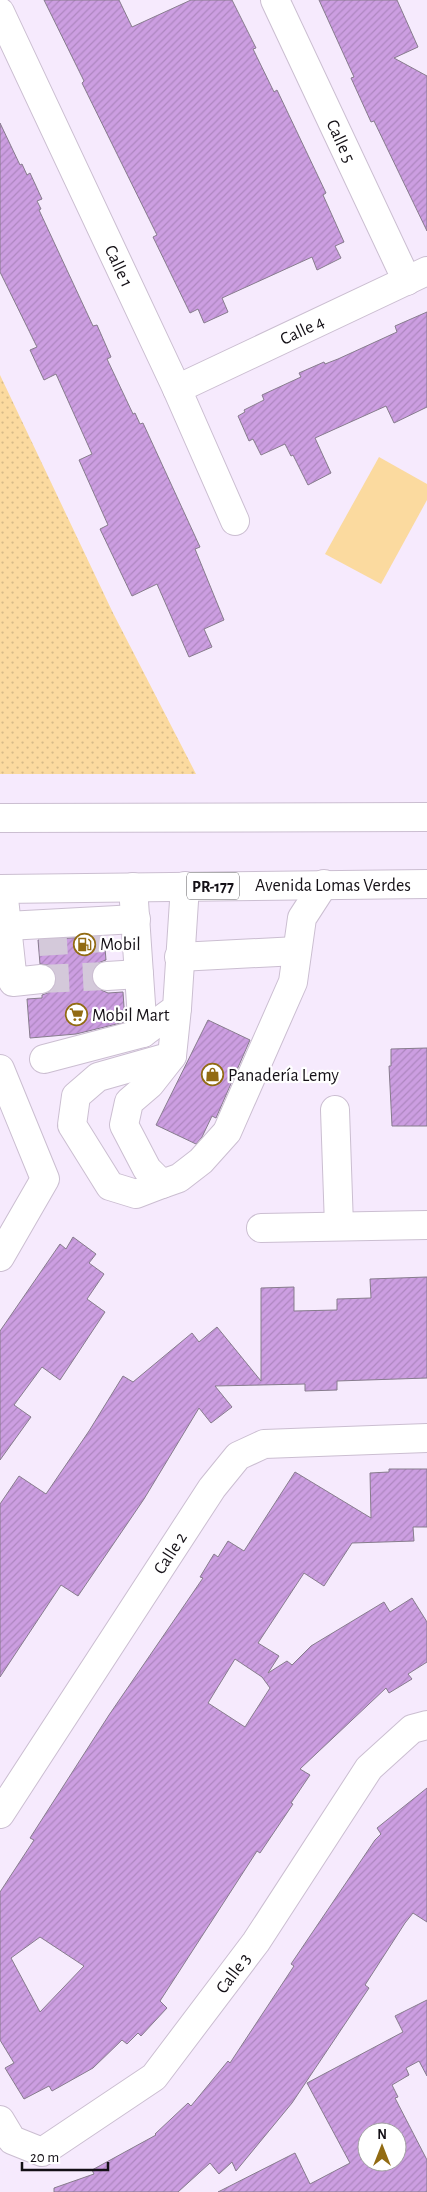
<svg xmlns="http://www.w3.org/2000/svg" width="427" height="2192" viewBox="0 0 427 2192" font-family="'Alegreya Sans',sans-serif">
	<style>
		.green { fill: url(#green-dots) }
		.pitch { fill: #fbda9f }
		.building { fill: url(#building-hatch); stroke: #877c8d; fill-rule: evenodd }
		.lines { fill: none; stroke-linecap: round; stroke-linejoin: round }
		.minor-tunnel { stroke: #d4c9da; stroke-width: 28; stroke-dasharray: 28 14; stroke-linecap: butt }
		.minor-casing { stroke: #cbbed1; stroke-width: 30 }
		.highway-casing { stroke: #cbbed1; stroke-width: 30 }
		.minor { stroke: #fff; stroke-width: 28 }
		.highway { stroke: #fff; stroke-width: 28 }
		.labels { text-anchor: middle; stroke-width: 4.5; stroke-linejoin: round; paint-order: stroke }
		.shield { fill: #fff; stroke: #5a585c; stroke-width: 1 }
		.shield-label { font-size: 16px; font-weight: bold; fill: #141016 }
		.street-label { font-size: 18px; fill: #141016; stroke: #fff }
		.poi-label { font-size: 18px; fill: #141016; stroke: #fff; text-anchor: start }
	</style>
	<defs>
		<pattern id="green-dots" width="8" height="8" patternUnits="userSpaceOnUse" patternTransform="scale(1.25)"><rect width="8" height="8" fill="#fbda9f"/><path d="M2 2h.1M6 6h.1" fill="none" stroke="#d6ba88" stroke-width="1.8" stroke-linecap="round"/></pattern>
		<pattern id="building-hatch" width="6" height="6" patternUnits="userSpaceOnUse" patternTransform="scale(1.25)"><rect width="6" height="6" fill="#cc9ee1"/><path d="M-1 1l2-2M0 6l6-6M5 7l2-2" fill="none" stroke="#ae87c0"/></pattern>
	</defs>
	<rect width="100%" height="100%" fill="#f6eafd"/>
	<path class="green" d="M0 375 113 613 196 774H0Z"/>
	<path class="pitch" d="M379 457 427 484V500L381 584 325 554Z"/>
	<g class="building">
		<path d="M44 0H119L132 27 191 0H232L256 48 253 49 274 92 277 90 326 193 323 195 344 242 335 246 341 258 317 270 312 257 222 298 228 312 204 323 198 309 190 313 153 237 157 235 82 83 84 81Z"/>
		<path d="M319 0H397L418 47 394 58 427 76V231L374 121 371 122 351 78 354 77Z"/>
		<path d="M0 123 20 165 22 164 27 175 30 173 42 199 37 201 41 209 39 210 93 326 97 325 111 357 107 359 133 414 135 413 140 424 143 423 200 547 195 549 224 620 204 629 212 647 189 657 157 584 132 596 100 529 108 525 79 460 92 454 56 374 44 380 30 350 37 347 0 272Z"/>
		<path d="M427 312V407L394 423 386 406 315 438 331 473 308 485 293 455 291 456 285 444 261 455 253 439 249 441 238 416 245 412 244 410 264 400 262 395 301 377 299 373 324 362 325 364 338 359 397 332 395 326Z"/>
		<path d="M104 936 106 960 98 963 93 969 92 977 94 985 101 990 108 993 123 992 125 1022 76 1034 30 1038 27 999 42 998V995L50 992 55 986 57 978 53 969 48 965 40 964 38 940Z"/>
		<path d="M208 1020 250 1040 216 1118 212 1116 202 1137 196 1144 156 1125Z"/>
		<path d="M427 1048V1126H392L389 1066H391V1049Z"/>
		<path d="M73 1237 96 1254 89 1263 104 1274 87 1299 105 1312 60 1380 42 1367 14 1405 31 1417 0 1460V1331L60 1244 66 1249Z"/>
		<path d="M427 1277V1378L337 1381V1390L305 1391V1384L215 1386 232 1407 211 1423 199 1408 144 1499 78 1596 61 1585 0 1677V1504L19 1476 46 1494 89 1431 123 1376 133 1382 192 1333 199 1342 217 1327 261 1381V1288L294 1287V1311L337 1310V1299L371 1298 370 1279Z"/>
		<path d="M389 1469H427V1527H413L414 1541 352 1543 324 1586 304 1573 258 1643 279 1656 268 1673 287 1661 292 1665 311 1646 384 1602 390 1612 412 1598 427 1622V1662L408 1674 412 1679 389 1693 386 1688 300 1769 310 1775 291 1803 293 1804 260 1853 257 1851 160 2001 167 2008 141 2036 138 2033 127 2044 122 2040 93 2068 52 2091 49 2086 24 2099 5 2068 14 2063 0 2040V1892L34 1840 30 1838 109 1715 203 1578 200 1577 214 1554 218 1557 228 1541 244 1551 295 1472 371 1518 370 1473 389 1472ZM235 1659 262 1677 270 1688 245 1727 208 1703ZM40 1937 84 1966 40 2012 11 1958Z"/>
		<path d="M427 1788V1922L413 1913 405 1923 365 1985 369 1988 292 2103 236 2171 232 2162 219 2174 210 2163 178 2192H54V2188L94 2174 92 2170 156 2135 155 2134 188 2103 191 2106 228 2061 230 2063 294 1966 291 1964 375 1840 381 1834 377 1828Z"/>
		<path d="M427 2000V2076L419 2061 406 2068 409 2075 392 2085 398 2097 395 2098 427 2160V2192H218L295 2153 310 2184 350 2163 307 2083 403 2032 395 2016ZM367 2132H397V2162H367Z"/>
	</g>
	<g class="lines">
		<g class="minor-tunnel">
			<path d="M39 942 104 938"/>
			<path d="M41 979 107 976"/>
		</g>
		<defs>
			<g id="minor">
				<path d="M275 0 407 281"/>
				<path d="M0 12 177 389 235 521"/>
				<path d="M177 389 427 271"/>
				<path d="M133 887 143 1033"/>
				<path d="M3 889 13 982 41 979"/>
				<path d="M7 926 136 919"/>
				<path d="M179 957 297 951"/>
				<path d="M107 976 139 974"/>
				<path d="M177 1008 172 1056 150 1084 129 1102 124 1125 147 1169 162 1184 179 1178 201 1161 227 1132 293 982 302 918 324 884"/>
				<path d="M44 1059 143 1033 177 1008 185 886"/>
				<path d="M0 1069 45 1179 0 1257"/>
				<path d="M335 1110 339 1226"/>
				<path d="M162 1184 136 1194 110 1186 72 1125 76 1096 98 1077 172 1056"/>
				<path d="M261 1228 427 1225"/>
				<path d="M0 1814 212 1488 238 1456 264 1444 427 1438"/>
				<path d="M0 2120 12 2140 42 2152 154 2077 256 1942 369 1768 412 1729 427 1725"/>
			</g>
			<g id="highway">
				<path d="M0 818 427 817"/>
				<path d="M0 889 427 884"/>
			</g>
		</defs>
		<use href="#minor" class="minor-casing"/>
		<use href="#highway" class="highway-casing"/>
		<use href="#minor" class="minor"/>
		<use href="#highway" class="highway"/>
	</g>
	<defs>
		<symbol id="fuel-ring" viewBox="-11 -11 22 22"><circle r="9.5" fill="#fff" stroke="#926b13" stroke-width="1.5"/><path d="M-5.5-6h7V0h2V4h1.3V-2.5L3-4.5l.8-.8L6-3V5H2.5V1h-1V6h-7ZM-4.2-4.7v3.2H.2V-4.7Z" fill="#926b13"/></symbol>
		<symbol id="supermarket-ring" viewBox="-11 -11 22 22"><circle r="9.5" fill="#fff" stroke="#926b13" stroke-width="1.5"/><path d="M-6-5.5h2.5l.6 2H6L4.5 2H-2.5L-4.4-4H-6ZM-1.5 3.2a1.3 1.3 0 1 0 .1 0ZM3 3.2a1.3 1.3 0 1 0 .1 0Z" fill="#926b13"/></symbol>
		<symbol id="shop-ring" viewBox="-11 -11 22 22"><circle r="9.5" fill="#fff" stroke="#926b13" stroke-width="1.5"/><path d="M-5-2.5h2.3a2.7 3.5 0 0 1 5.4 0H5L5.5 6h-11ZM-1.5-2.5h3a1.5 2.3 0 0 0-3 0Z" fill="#926b13"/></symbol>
	</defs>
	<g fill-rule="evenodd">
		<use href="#fuel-ring" x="72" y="932" width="25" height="25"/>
		<use href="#supermarket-ring" x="64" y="1002" width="25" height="25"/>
		<use href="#shop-ring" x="200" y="1062" width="25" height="25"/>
	</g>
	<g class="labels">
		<rect class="shield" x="187" y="872.5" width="52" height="27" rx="4"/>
		<g class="shield-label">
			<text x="213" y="892">PR-177</text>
		</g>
		<g class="street-label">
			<text transform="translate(341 141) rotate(65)" y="6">Calle 5</text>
			<text transform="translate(119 266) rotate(65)" y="6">Calle 1</text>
			<text transform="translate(302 330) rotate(-25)" y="6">Calle 4</text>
			<text x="333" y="891">Avenida Lomas Verdes</text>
			<text transform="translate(170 1553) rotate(-57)" y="6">Calle 2</text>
			<text transform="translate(233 1973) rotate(-53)" y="6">Calle 3</text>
		</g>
		<g class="poi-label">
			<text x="100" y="950">Mobil</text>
			<text x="92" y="1021">Mobil Mart</text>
			<text x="228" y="1081">Panadería Lemy</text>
		</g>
	</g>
	<g transform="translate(382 2147)"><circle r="24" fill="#ffffff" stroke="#a19fa2"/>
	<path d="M0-4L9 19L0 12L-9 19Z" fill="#926b13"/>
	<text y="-8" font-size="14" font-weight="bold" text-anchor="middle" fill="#141016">N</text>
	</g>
	<path d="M22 2162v8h86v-8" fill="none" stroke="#141016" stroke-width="2.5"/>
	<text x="30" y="2162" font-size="15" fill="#141016" stroke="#ffffff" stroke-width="4" paint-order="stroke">20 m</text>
</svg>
